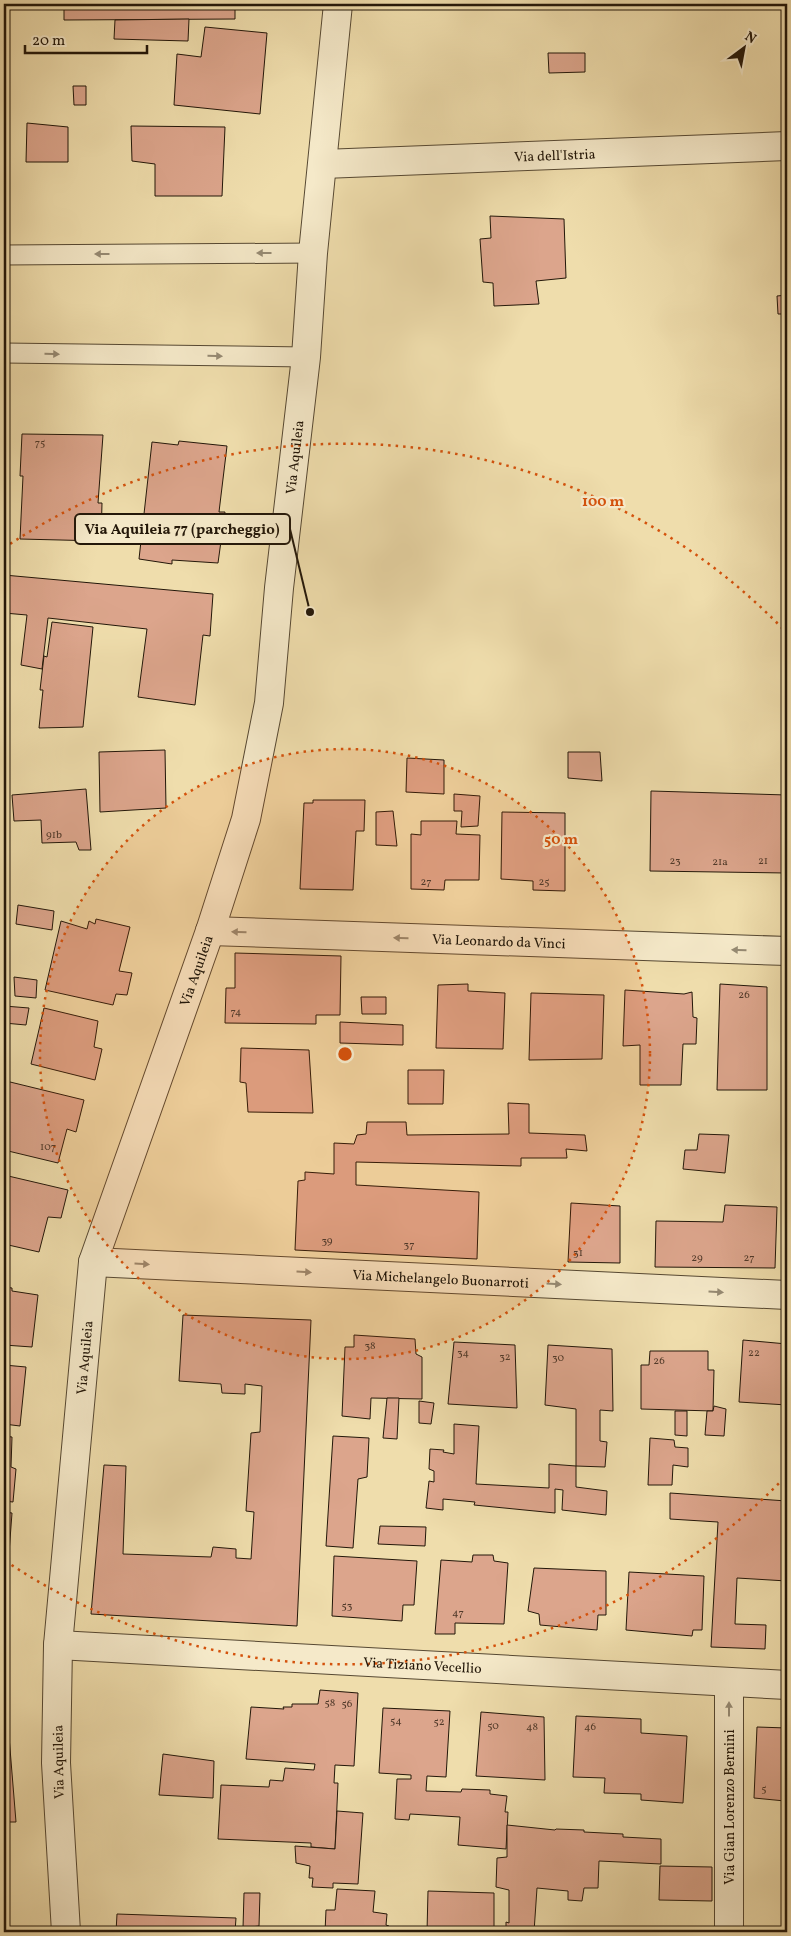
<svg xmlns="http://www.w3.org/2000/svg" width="791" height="1936" viewBox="0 0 791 1936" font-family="Vollkorn,serif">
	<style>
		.building { fill: #dca58c; stroke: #231709 }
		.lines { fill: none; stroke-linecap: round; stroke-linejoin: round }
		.service-casing { stroke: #564832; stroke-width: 21 }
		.minor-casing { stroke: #564832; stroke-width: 30 }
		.service { stroke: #f5e9c9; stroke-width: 19 }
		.minor { stroke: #f5e9c9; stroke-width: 28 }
		.oneway { fill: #968a73 }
		.ring { fill: none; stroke: #d4520c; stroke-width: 2.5; stroke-dasharray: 2.5 5 }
		.labels { text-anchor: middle; stroke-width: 4.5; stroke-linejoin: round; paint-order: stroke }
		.number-label { font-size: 11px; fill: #513a2a }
		.street-label { font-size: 14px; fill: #231709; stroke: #f5e9c9 }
		.centre { fill: #d4520c; stroke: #f5e9c9; stroke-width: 2.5 }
		.ring-label { font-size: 15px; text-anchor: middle; font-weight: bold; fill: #d4520c; stroke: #f5e9c9; stroke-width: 4.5; stroke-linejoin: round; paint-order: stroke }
		.leader { fill: none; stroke: #231709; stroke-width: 2 }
		.callout-dot { fill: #231709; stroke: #f5e9c9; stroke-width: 2 }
		.callout { fill: #f5e9c9; stroke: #231709; stroke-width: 2 }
		.callout-label { font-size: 15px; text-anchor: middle; font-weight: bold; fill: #231709 }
	</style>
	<rect width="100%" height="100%" fill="#efddac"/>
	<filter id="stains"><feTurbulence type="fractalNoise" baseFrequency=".004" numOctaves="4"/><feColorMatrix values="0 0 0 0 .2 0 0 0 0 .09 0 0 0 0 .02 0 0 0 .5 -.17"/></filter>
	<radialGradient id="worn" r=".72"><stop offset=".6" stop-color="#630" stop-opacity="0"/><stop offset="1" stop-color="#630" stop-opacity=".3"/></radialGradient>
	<g class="building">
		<path d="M64 4H235V19L64 20Z"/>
		<path d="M189 19 188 41 114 39 115 20Z"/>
		<path d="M205 27 267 33 260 114 174 105 177 54 201 57Z"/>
		<path d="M548 53H585V72L549 73Z"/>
		<path d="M73 86H86V105H74Z"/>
		<path d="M27 123 68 127V162H26Z"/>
		<path d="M131 126 225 127 222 196H155V164L132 161Z"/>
		<path d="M490 216 564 219 566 278 536 281 539 304 494 306 493 283 483 282 480 239 491 238Z"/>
		<path d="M787 295V314H778L777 296Z"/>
		<path d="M22 434 103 435 98 503H102L101 541 20 539 23 476H20Z"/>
		<path d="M179 441 227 446 219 512H225L218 563 172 560V564L139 559 152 442 178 445Z"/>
		<path d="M4 575 213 594 210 636 203 635 195 705 138 697 147 629 48 618 42 669 21 665 27 615 4 613Z"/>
		<path d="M52 622 93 627 83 727 39 728 43 690H40L44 656 47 657Z"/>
		<path d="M4 640H8L7 701 4 702Z"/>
		<path d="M165 750 166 808 100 812 99 752Z"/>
		<path d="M568 752H600L602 781 568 778Z"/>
		<path d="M407 758 444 760V794L406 792Z"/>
		<path d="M86 789 91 850H79L76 842 42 843 41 820 14 821 12 795Z"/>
		<path d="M651 791 787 795 786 873 650 871Z"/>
		<path d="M454 794 480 796 478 826 461 827 462 811H454Z"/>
		<path d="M313 800H365L364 831H356L353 890 300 889 304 803H313Z"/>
		<path d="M393 811 397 846 376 845V812Z"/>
		<path d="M502 812 565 813V891L533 890V881L501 879Z"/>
		<path d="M421 821H457L456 834 480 835 479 880H445L444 890 411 889V834L421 835Z"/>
		<path d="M18 905 54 911 52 930 16 924Z"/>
		<path d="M96 919 130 927 119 971 132 973 127 995 116 994 113 1005 45 990 61 921 87 929 89 921 95 924Z"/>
		<path d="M235 953 341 956 340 1015H316V1024L225 1023 226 988H235Z"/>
		<path d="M14 977 37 980 36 998 15 996Z"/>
		<path d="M468 984V991L505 993 503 1049 436 1048 438 985Z"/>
		<path d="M720 984 767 987V1090H717Z"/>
		<path d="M625 990 684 994 692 992 693 1017 697 1018 696 1044H683L681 1085H640V1045L623 1046Z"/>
		<path d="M531 993 604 995 602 1059 529 1060Z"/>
		<path d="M361 997H386V1014H362Z"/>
		<path d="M4 1006 29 1008 26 1025 4 1023Z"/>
		<path d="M44 1008 98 1021 94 1047 102 1049 95 1080 31 1064Z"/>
		<path d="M340 1022 403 1025V1045L340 1043Z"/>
		<path d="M241 1048 309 1050 313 1113 248 1112 246 1083 240 1082Z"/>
		<path d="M408 1070H444L443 1104H408Z"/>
		<path d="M6 1081 84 1100 76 1132 67 1129 58 1163 4 1150V1090Z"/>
		<path d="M508 1103 529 1104V1133L585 1135 587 1151 566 1149 567 1158H521V1166L356 1162V1185L479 1192 477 1259 295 1250 298 1181 305 1180V1172L334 1174V1143L354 1144 357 1135 366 1134 367 1122H406L407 1135 509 1134Z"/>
		<path d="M699 1134 729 1135 725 1173 683 1169 685 1150H697Z"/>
		<path d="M783 1134H787V1162H785Z"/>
		<path d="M4 1175 68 1190 61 1218 48 1217 39 1252 4 1244Z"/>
		<path d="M571 1203 620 1206V1263L568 1262Z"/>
		<path d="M725 1205 777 1207 775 1268 655 1267 656 1221 723 1222Z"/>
		<path d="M4 1287 12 1288V1291L38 1295 32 1347 4 1345Z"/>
		<path d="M183 1315 311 1320 297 1626 91 1614 104 1465 126 1466 123 1554 211 1557 213 1547 236 1549V1558L251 1559 254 1512 246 1511 251 1433 260 1432 262 1386 245 1384V1394L222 1393 221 1384 179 1381Z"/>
		<path d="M354 1335 415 1339 416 1354 422 1357V1399L371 1398 370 1419 342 1416 345 1347H354Z"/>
		<path d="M743 1340 787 1344V1405L739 1402Z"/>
		<path d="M454 1342 515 1345 517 1408 448 1404Z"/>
		<path d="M548 1345 612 1349 613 1411 600 1410V1441L607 1442 605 1467 576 1466V1409L545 1405Z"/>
		<path d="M650 1351H708V1370H714L713 1411 641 1409V1365H649Z"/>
		<path d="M4 1365 26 1367 20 1426 4 1424Z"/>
		<path d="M387 1398H399L397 1439 383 1438Z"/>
		<path d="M419 1401 434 1403 431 1424 419 1423Z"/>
		<path d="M714 1406 726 1409 724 1436 705 1435 707 1411H713Z"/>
		<path d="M675 1411H687V1436L675 1435Z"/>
		<path d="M454 1424 479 1426 476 1484 549 1488V1464L576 1466V1487L607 1491 606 1515 562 1510 563 1490 555 1489V1513L474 1505 475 1502 443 1499V1510L426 1508 429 1481 434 1482V1471L429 1469 430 1449 444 1450 443 1452 454 1454Z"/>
		<path d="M4 1436 12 1437 11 1467 16 1469 13 1502 4 1501Z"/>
		<path d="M333 1436 369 1438 367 1477 358 1479 353 1548 326 1546Z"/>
		<path d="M650 1438 674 1440 675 1447 688 1448V1467L673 1465 672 1485H648Z"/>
		<path d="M670 1493 787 1501V1581L737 1578 735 1624 766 1625 765 1649 711 1647 718 1522 670 1519Z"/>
		<path d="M4 1512 12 1513 6 1593H4Z"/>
		<path d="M380 1526 426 1527 425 1546 378 1544Z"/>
		<path d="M473 1555H493L494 1561 508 1563 504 1624 455 1623V1634H435L441 1560 472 1562Z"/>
		<path d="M334 1556 417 1561 414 1605H403L402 1621 332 1616Z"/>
		<path d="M534 1568 606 1571V1615H598L597 1630 540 1625 539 1614 528 1611Z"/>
		<path d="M629 1572 704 1576 702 1630H693L692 1636 626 1630Z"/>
		<path d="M320 1690 358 1693 354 1766 335 1765 334 1783H338L335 1849 311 1847V1843L218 1839 221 1785 269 1787 270 1780 283 1781 285 1768 314 1770 315 1764 246 1759 251 1707 284 1709 283 1707H292V1704H318Z"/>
		<path d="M383 1708 450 1711 446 1777 427 1776 426 1791 461 1792 462 1789 490 1790V1794L507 1796 505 1812H508L506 1849 458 1845 460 1817 410 1814 409 1820 395 1819 397 1779H411V1775L379 1773Z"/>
		<path d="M481 1712 544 1717 545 1780 476 1776Z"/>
		<path d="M576 1716 641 1719V1733L687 1736 683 1803 641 1800V1794L604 1793 605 1778 573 1777Z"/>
		<path d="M4 1724H8L16 1822H4Z"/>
		<path d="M757 1727 787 1728V1869H783L785 1801 754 1798Z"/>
		<path d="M163 1754 214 1761 213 1798 159 1795Z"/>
		<path d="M337 1811 363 1813 358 1884 333 1883V1888L312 1887 313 1878H309L310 1866 296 1863 295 1846 335 1849Z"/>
		<path d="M507 1825 555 1830 556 1829 584 1830V1832L623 1834V1837L661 1839V1864L599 1861 598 1888H584L582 1901 568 1900V1891L537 1888 534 1932H506V1922L509 1923V1890L496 1887 497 1858 507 1857Z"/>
		<path d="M660 1866 712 1867V1901L659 1900Z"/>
		<path d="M337 1889 375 1891 373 1912 387 1914 386 1925 389 1926V1932H325L326 1910H335Z"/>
		<path d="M428 1891 494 1893V1932H427Z"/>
		<path d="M244 1893H260L259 1926 243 1928Z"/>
		<path d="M117 1914 236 1918 235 1932H116Z"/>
		<path d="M260 1929 303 1930V1932H260Z"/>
	</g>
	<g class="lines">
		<defs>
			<g id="service">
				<path d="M4 255 313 253"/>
				<path d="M4 353 306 357"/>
			</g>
			<g id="minor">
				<path id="s1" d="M323 164 787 146"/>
				<path id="s2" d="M210 931 787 951"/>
				<path id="s3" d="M93 1262 787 1295"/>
				<path id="s4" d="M58 1645 787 1685"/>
				<path d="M729 1682V1932"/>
				<path id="s5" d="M66 1932 56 1763 58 1645 93 1262 210 931 246 819 269 703 279 588 306 357 313 253 338 4"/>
			</g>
		</defs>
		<use href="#service" class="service-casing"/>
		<use href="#minor" class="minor-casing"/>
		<use href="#service" class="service"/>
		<use href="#minor" class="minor"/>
	</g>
	<defs><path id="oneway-solid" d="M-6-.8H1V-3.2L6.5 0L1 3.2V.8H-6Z" transform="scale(1.25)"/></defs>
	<g class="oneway">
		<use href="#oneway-solid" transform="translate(264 253) rotate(180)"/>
		<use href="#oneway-solid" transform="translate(102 254) rotate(180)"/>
		<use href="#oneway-solid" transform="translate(52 354) rotate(1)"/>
		<use href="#oneway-solid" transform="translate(215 356) rotate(1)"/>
		<use href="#oneway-solid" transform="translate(239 932) rotate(-178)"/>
		<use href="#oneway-solid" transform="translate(401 938) rotate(-178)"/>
		<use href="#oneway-solid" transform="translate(739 950) rotate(-178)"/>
		<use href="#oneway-solid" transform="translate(142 1264) rotate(3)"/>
		<use href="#oneway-solid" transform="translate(304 1272) rotate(3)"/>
		<use href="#oneway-solid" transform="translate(554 1284) rotate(3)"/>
		<use href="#oneway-solid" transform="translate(716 1292) rotate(3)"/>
		<use href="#oneway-solid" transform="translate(729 1709) rotate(-90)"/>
	</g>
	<circle cx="345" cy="1054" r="305" fill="#d4520c" fill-opacity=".12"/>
	<g class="ring">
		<circle cx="345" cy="1054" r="305"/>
		<path d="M784 1478A610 610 0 0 1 4 1560M4 548A610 610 0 0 1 784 630"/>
	</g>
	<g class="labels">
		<g class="number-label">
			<text x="40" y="446">75</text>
			<text x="54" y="838">91b</text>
			<text x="675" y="864">23</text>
			<text x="763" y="864">21</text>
			<text x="720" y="865">21a</text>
			<text x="426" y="885">27</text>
			<text x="544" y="885">25</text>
			<text x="744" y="998">26</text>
			<text x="236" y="1015">74</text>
			<text x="48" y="1150">107</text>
			<text x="327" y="1244">39</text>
			<text x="409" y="1248">37</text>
			<text x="578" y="1256">31</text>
			<text x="697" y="1261">29</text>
			<text x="749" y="1261">27</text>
			<text x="370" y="1349">38</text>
			<text x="463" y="1356">34</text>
			<text x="754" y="1356">22</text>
			<text x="505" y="1360">32</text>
			<text x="558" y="1361">30</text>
			<text x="659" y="1364">26</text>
			<text x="347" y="1609">53</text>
			<text x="458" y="1616">47</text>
			<text x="330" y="1706">58</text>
			<text x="347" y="1707">56</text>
			<text x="396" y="1724">54</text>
			<text x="439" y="1725">52</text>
			<text x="493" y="1729">50</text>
			<text x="532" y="1730">48</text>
			<text x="590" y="1730">46</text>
			<text x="764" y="1792">5</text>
		</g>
		<g class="street-label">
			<text dy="5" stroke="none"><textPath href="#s1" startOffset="232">Via dell'Istria</textPath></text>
			<text dy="5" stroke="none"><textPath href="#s5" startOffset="1506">Via Aquileia</textPath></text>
			<text dy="5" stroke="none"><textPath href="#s2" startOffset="289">Via Leonardo da Vinci</textPath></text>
			<text dy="5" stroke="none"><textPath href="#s5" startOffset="981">Via Aquileia</textPath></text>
			<text dy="5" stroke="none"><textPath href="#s3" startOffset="348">Via Michelangelo Buonarroti</textPath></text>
			<text dy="5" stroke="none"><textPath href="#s5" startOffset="576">Via Aquileia</textPath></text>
			<text dy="5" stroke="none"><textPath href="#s4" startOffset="365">Via Tiziano Vecellio</textPath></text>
			<text transform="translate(58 1762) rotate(-91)" y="5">Via Aquileia</text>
			<text transform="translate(729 1807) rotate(-90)" y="5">Via Gian Lorenzo Bernini</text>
		</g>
	</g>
	<circle cx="345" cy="1054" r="8" class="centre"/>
	<g class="ring-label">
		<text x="603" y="506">100 m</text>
		<text x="561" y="844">50 m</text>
	</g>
	<path class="leader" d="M310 612L290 529"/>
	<circle class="callout-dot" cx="310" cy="612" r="5"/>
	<rect class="callout" x="75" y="514" width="215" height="30" rx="5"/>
	<g class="callout-label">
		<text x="182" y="534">Via Aquileia 77 (parcheggio)</text>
	</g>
	<rect width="791" height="1936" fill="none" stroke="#efddac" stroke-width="20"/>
	<rect x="5" y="5" width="781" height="1926" fill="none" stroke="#231709" stroke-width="2.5"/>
	<rect x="10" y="10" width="771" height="1916" fill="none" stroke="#231709"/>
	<g transform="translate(744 48) rotate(32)" stroke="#f5e9c9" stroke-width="4" paint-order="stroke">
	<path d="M0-4L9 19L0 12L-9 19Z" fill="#231709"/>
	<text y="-8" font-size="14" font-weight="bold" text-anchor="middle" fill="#231709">N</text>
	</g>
	<path d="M25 45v8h122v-8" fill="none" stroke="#231709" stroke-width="2.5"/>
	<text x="32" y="45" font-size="15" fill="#231709" stroke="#f5e9c9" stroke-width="4" paint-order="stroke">20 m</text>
	<rect width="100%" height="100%" filter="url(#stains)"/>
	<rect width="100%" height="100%" fill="url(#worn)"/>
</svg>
